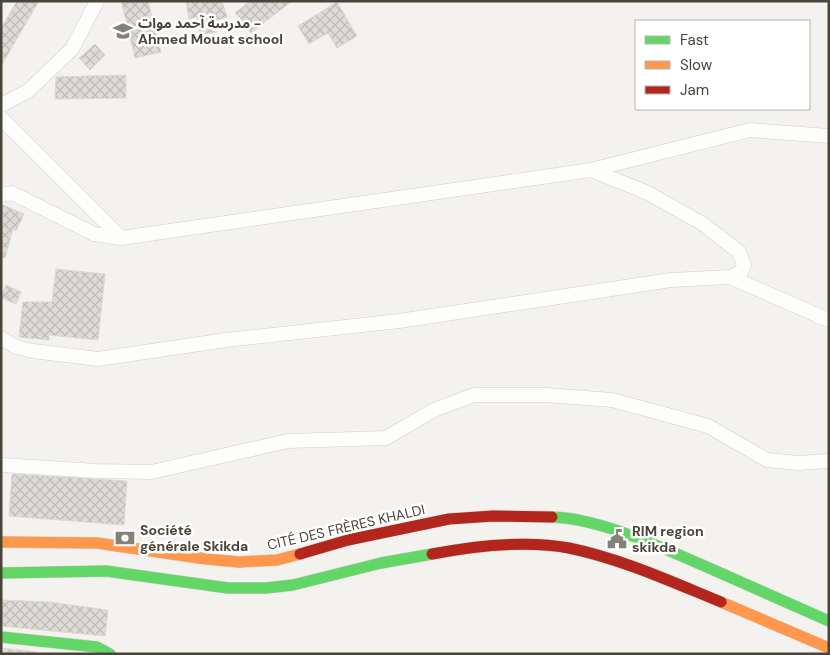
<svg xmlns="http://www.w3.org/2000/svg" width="830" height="655" viewBox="0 0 830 655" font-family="'DM Sans','Noto Sans Arabic',sans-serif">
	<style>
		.building { fill: url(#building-cross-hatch); stroke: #dcd9d4 }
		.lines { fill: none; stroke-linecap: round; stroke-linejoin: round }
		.street-casing { stroke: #d2d0cb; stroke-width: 15 }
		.fast-casing { stroke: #d3cfc5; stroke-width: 12 }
		.slow-casing { stroke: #d3cfc5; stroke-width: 12 }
		.jam-casing { stroke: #d3cfc5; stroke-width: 12 }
		.street { stroke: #fdfdfc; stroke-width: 14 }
		.fast { stroke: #63d668; stroke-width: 11 }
		.slow { stroke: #ff974d; stroke-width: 11 }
		.jam { stroke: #b3261e; stroke-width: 11 }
		.labels { text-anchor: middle; stroke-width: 5; stroke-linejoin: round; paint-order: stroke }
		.poi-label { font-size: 14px; font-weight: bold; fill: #4b4439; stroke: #fff; text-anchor: start }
		.street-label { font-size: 14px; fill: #4b4439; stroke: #fff }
	</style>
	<defs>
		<pattern id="building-cross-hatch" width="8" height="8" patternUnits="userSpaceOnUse" patternTransform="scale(1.25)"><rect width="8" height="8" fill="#dedbd6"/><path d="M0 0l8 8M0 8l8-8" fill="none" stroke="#c0bdb8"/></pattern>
	</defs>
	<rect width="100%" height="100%" fill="#f4f2ee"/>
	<g class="building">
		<path d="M17 1H39L1 66V28Z"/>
		<path d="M121 1H148L161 52 135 58Z"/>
		<path d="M186 1H222L227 17 215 21 217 32 200 35 197 17 189 19Z"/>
		<path d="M250 1H292L251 33 235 13Z"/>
		<path d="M337 2 357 36 337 48 328 33 309 44 298 26Z"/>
		<path d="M95 44 105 55 90 70 79 58Z"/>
		<path d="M126 75V98L55 99 56 77Z"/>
		<path d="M1 204 24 214 16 231 13 229 5 258 1 257Z"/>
		<path d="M56 269 105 274 98 340 49 335V340L19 337 23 302H52Z"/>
		<path d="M6 285 21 292 16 304 1 298Z"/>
		<path d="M12 474 127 481 124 525 9 516Z"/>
		<path d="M1 600 49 602 108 610 105 636 1 626Z"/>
		<path d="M1 648 37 652 38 654H1Z"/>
	</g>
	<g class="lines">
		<defs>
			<g id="street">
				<path d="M1 105 28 91 72 49 97 1"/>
				<path d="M1 118 121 238"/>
				<path d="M591 170 648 193 703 224 739 252 744 265 741 272 730 277"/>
				<path d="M1 195 12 193 94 234 121 238 591 170 750 130 829 136"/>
				<path d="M1 338 16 347 33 351 98 359 226 340 399 321 671 280 730 277 826 319"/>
				<path d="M1 465 97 471 151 472 288 441 386 438 434 410 474 395H546L612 400 708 426 767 460 798 463 829 461"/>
			</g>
			<g id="fast">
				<path d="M552 517C597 518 659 546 700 564 743 583 786 602 829 621"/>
				<path d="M1 573 106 571 228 588H266L293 585 381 563 432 554"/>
				<path d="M1 637 97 647 110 654"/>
			</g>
			<g id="slow">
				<path d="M1 542 97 543 206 559 239 562 277 560 300 554"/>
				<path d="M721 602 829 648"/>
			</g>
			<g id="jam">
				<path d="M300 554 348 540 449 519 493 516 552 517"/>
				<path d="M432 554C474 546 527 540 569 548 622 559 672 582 721 602"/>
			</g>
		</defs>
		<use href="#street" class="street-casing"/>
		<use href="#fast" class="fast-casing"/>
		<use href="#slow" class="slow-casing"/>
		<use href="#jam" class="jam-casing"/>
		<use href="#street" class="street"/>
		<use href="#fast" class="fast"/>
		<use href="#slow" class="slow"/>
		<use href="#jam" class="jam"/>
	</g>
	<defs>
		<symbol id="school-bare" viewBox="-9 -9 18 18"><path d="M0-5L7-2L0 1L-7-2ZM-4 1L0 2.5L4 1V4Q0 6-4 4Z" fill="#868178" stroke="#fff" stroke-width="2.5" paint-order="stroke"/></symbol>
		<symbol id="bank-bare" viewBox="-9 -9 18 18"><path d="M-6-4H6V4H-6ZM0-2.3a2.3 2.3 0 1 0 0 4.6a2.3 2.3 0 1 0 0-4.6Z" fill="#868178" stroke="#fff" stroke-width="2.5" paint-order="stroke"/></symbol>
		<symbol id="civic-bare" viewBox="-9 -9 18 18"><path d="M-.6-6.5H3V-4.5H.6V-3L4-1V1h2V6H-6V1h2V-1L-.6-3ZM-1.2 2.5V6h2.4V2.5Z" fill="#868178" stroke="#fff" stroke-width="2.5" paint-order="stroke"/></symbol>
	</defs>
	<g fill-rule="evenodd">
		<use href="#school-bare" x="109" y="17" width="28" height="28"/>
		<use href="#bank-bare" x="111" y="524" width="28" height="28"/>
		<use href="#civic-bare" x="603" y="525" width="28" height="28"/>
	</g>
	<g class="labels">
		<g class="poi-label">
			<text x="138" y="28">مدرسة آحمد موات -<tspan x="138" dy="16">Ahmed Mouat school</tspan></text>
			<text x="140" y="535">Société<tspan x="140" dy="16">générale Skikda</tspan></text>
			<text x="632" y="536">RIM region<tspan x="632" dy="16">skikda</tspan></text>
		</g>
		<g class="street-label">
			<text transform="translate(346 527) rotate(-13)" y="5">CITÉ DES FRÈRES KHALDI</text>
		</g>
	</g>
	<rect width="830" height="655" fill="none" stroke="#4b4439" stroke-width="5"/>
	<rect x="635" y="20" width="175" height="90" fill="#ffffff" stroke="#b7b4b0"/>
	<rect x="645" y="36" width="25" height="8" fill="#63d668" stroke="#b7b4b0"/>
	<text x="680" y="45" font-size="15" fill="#4b4439">Fast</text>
	<rect x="645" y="61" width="25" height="8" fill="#ff974d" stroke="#b7b4b0"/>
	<text x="680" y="70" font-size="15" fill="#4b4439">Slow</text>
	<rect x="645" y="86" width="25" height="8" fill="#b3261e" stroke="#b7b4b0"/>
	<text x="680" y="95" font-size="15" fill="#4b4439">Jam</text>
</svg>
